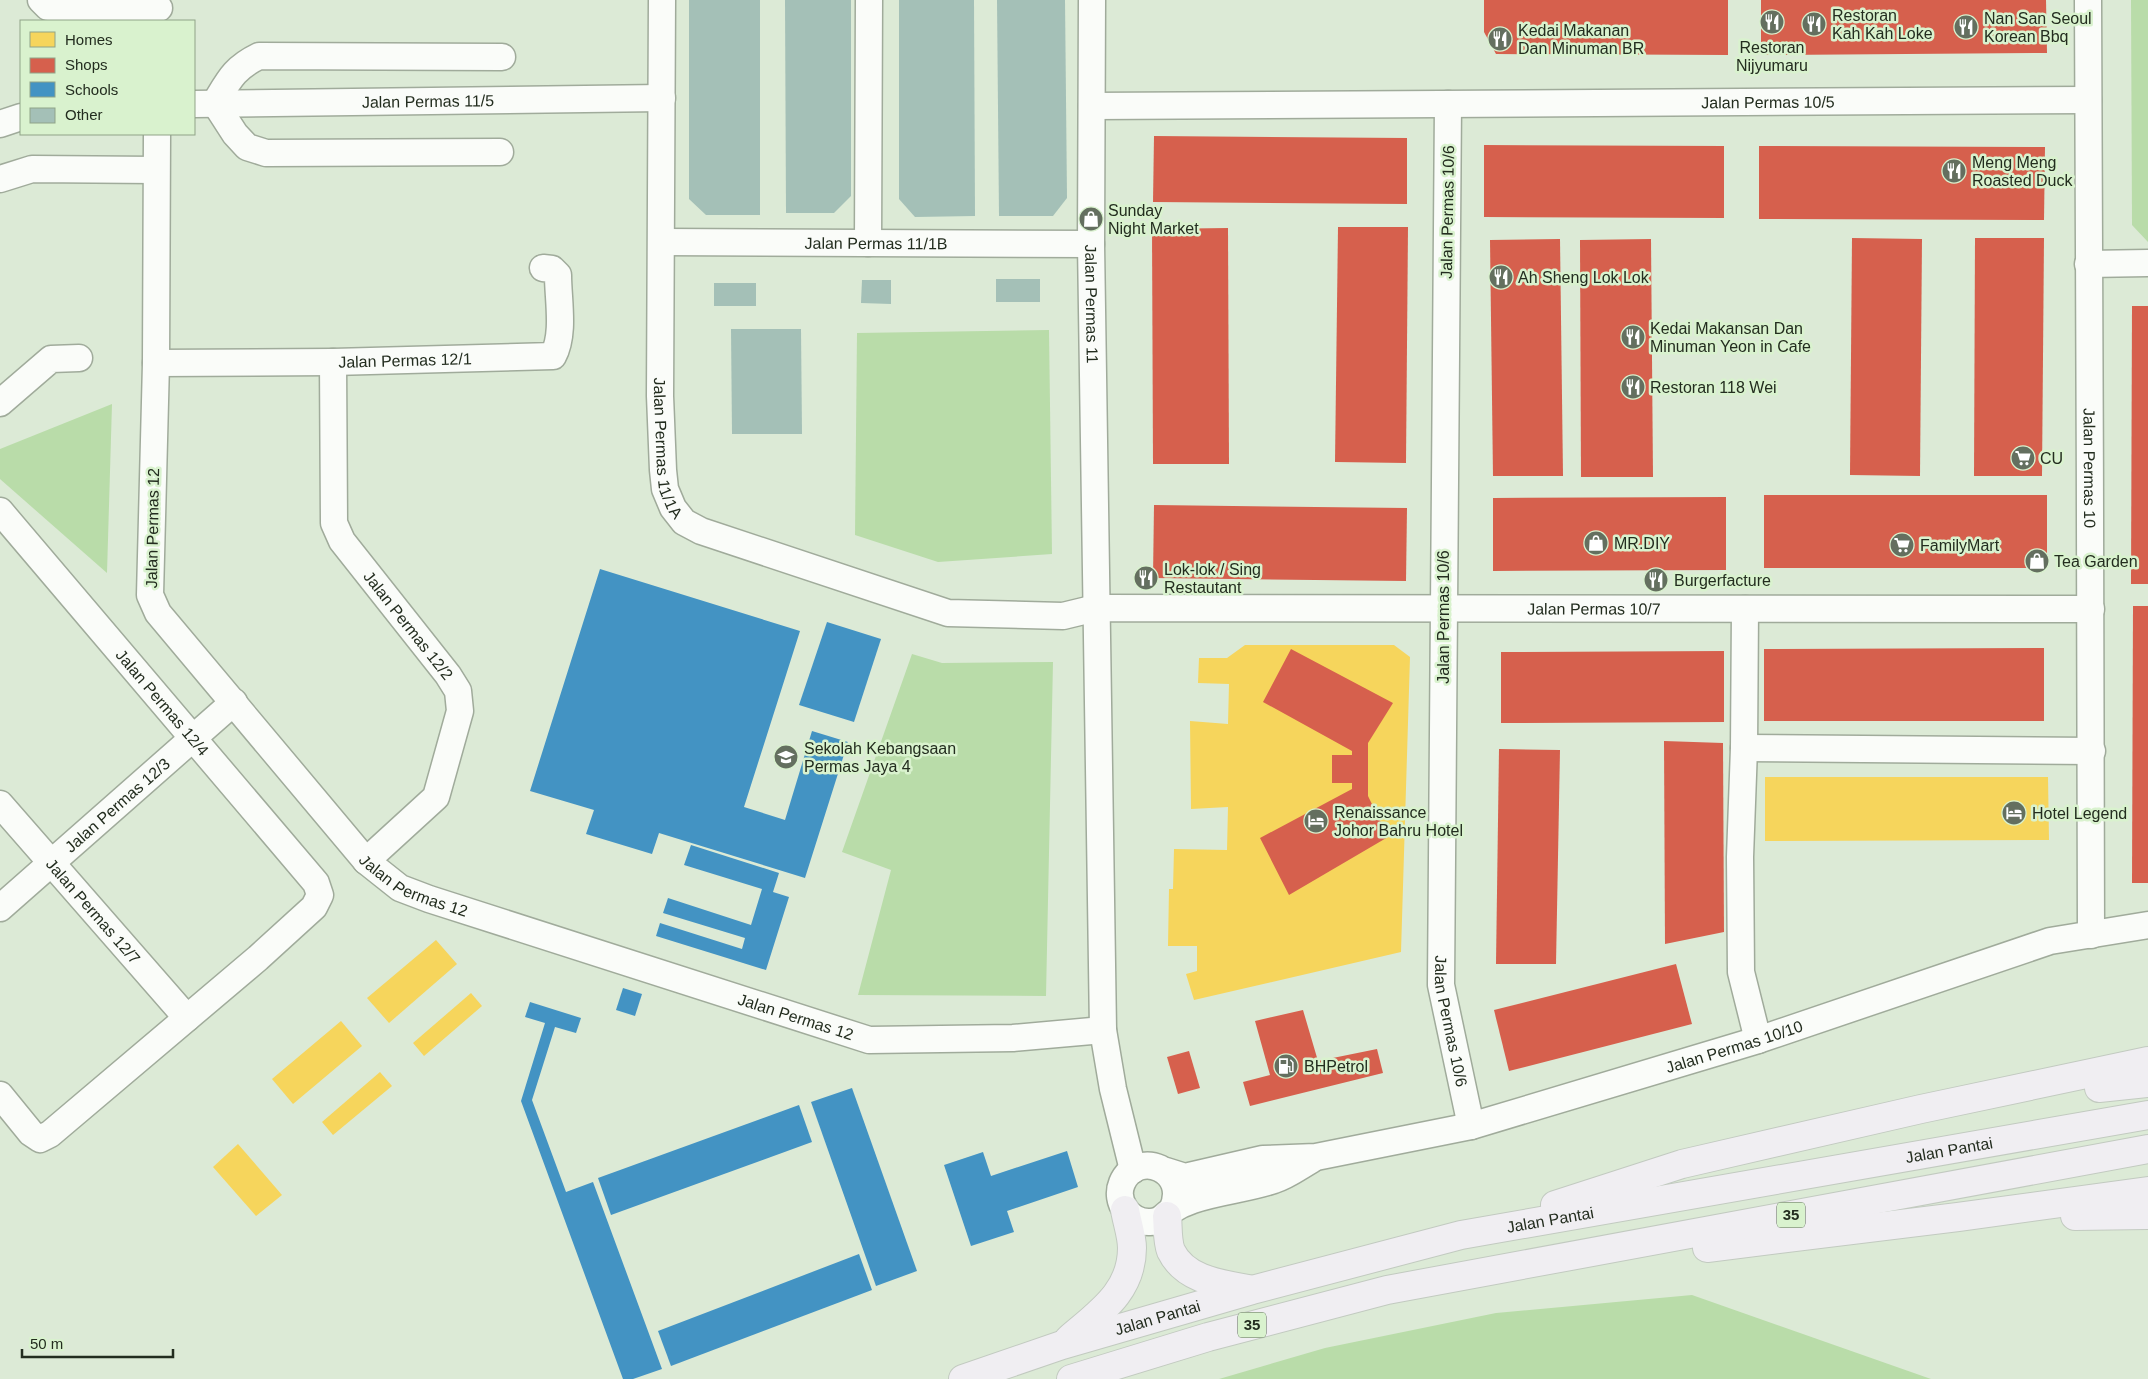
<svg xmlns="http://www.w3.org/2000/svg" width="2148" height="1379" viewBox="0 0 2148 1379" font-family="Arial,sans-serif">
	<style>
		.green { fill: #b9dca9 }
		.homes { fill: #f6d55c }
		.shops { fill: #d6604d }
		.schools { fill: #4393c3 }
		.building { fill: #a4c0b7 }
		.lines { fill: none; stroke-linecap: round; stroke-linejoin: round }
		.minor-casing { stroke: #a0ab9b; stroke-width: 29 }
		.highway-casing { stroke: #c2cac0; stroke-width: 30 }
		.minor { stroke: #fafcf9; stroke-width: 26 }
		.highway { stroke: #f0eef2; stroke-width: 28 }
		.labels { text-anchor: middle; stroke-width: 5; stroke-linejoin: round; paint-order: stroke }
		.shield { fill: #d9f2ce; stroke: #5a6854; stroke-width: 1 }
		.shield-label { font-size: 15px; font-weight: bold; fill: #232d1f }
		.poi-label { font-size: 16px; fill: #232d1f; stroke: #d9f2ce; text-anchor: start }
		.street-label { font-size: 16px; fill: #232d1f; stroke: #d9f2ce }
	</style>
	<rect width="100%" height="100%" fill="#dcead6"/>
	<g class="green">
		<path d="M2131 0H2148V242L2132 225Z"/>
		<path d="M1049 330 1052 554 938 562 855 535 857 333Z"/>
		<path d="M112 404 107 573 0 479V449Z"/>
		<path d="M912 654 942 663 1053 662 1046 996 858 995 891 870 842 852Z"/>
		<path d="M1692 1295 1931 1379H1219L1325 1348 1496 1313Z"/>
	</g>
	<g class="homes">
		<path d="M1245 645H1394L1410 657 1401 952 1194 1000 1186 974 1197 971V946H1168L1169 889H1173L1174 849 1227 850 1228 807 1191 809 1190 721 1228 724 1229 684 1198 683 1199 658H1227Z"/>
		<path d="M1765 777H2048L2049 840 1765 841Z"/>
		<path d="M436 940 457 964 389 1023 367 998Z"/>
		<path d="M471 993 482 1006 424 1056 413 1043Z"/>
		<path d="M341 1021 362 1046 293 1104 272 1079Z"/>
		<path d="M380 1072 392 1086 333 1135 322 1122Z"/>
		<path d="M238 1144 282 1195 256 1216 213 1167Z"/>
	</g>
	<g class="shops">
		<path d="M1484 0H1728V55L1496 54 1484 32Z"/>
		<path d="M1761 0H2046L2047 53 1761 55Z"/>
		<path d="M1154 136 1407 138V204L1153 202Z"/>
		<path d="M1484 145 1724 146V218L1484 217Z"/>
		<path d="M1759 146 2045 147 2044 220 1759 219Z"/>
		<path d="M1338 227H1408L1406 463 1335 462Z"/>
		<path d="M1228 228 1229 464H1153L1152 229Z"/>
		<path d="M1852 238 1922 239 1920 476 1850 475Z"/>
		<path d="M1975 238H2044L2042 476H1974Z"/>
		<path d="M1560 239 1563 476H1493L1490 240Z"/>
		<path d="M1651 239 1653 477H1581L1580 240Z"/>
		<path d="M2132 306H2148V584H2131Z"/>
		<rect x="1764" y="495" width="283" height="73"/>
		<path d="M1726 497V570L1493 571V498Z"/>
		<path d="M1154 505 1407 508 1406 581 1153 578Z"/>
		<path d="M2133 606H2148V883H2132Z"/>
		<path d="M2044 648V721H1764V649Z"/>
		<path d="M1291 649 1393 703 1368 743V796L1388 837 1289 895 1260 838 1352 789V783H1332V755H1352V751L1263 702Z"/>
		<path d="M1724 651V722L1501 723V652Z"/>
		<path d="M1664 741 1723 743 1724 932 1665 944Z"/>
		<path d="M1499 749 1560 750 1556 964H1496Z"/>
		<path d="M1676 964 1692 1024 1509 1071 1494 1010Z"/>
		<path d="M1303 1010 1318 1061 1377 1049 1383 1073 1250 1106 1243 1082 1270 1075 1255 1021Z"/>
		<path d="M1189 1051 1200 1088 1178 1094 1167 1057Z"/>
	</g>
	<g class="schools">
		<path d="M600 569 800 631 744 807 785 820 812 731 848 742 805 878 659 833 652 854 586 834 594 810 530 791Z"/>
		<path d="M827 622 881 639 854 722 799 705Z"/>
		<path d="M691 845 779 873 773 892 789 897 766 970 656 936 660 923 742 949 745 938 663 913 668 898 751 925 762 889 684 865Z"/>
		<path d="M623 988 642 994 635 1016 616 1010Z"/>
		<path d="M530 1002 581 1018 576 1033 555 1027 532 1100 566 1192 593 1182 662 1369 633 1379H623L521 1101 545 1023 525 1017Z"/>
		<path d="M852 1088 917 1271 876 1286 811 1102Z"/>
		<path d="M799 1105 812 1142 611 1215 598 1178Z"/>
		<path d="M1067 1151 1078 1187 1007 1211 1014 1232 971 1246 944 1165 983 1152 991 1176Z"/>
		<path d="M859 1254 872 1290 671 1366 658 1331Z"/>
	</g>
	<g class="building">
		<path d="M689 0H760V215H706L689 199Z"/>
		<path d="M785 0H851V196L834 213H786Z"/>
		<path d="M899 0H974L975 216 915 217 899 199Z"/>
		<path d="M997 0H1065L1067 198 1053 216H999Z"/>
		<rect x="996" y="279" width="44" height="23"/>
		<path d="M862 280H891V304L861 303Z"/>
		<rect x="714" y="283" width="42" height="23"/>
		<path d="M731 329H801L802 434H732Z"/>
	</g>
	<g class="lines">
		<defs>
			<g id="minor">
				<path d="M41 0 48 7 159 8"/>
				<path id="s1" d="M662 0 660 396 663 470 665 489 673 508 684 522 701 531 948 613 1063 616 1096 608 2091 609"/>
				<path id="s2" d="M1092 0 1091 244 1103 1030 1113 1089 1133 1170"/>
				<path id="s3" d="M2088 0C2088 312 2092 623 2091 935"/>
				<path d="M215 103C229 80 234 68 259 56L502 57"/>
				<path d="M215 103 235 134 247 147 266 153 500 152"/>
				<path id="s4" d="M194 104 662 98"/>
				<path id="s5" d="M1448 104 1441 985 1471 1126"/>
				<path id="s6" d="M1092 106 2088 100"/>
				<path d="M0 124 21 117"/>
				<path id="s7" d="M157 134 156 363 150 595 158 613 366 861 400 888 429 899 869 1040 1013 1038 1103 1030"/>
				<path d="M0 179 32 169 156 170"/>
				<path id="s8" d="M662 242 1091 244"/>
				<path d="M868 243 869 0"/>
				<path d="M2088 264 2148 263"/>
				<path id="s9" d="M333 362 334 523 342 541 448 675 458 691 460 711 436 797 366 861"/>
				<path id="s10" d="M156 363 333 362 553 356C565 334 558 300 558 275L552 269 543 268"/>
				<path d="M0 403 51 359 79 358"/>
				<path id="s11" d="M0 511 316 883 320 895 314 907 258 958 50 1134 40 1139 31 1133 0 1095"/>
				<path d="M1745 609 1744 748 1740 857 1741 972 1758 1040"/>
				<path d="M1744 748 2092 751"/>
				<path id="s12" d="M0 804 187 1018"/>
				<path id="s13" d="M0 908 234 702"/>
				<path id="s14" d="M1166 1171 1185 1177 1263 1159 1316 1157 1471 1126 1758 1040 2050 941 2148 925"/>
				<path d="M1172 1210C1191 1170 1137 1148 1122 1183 1114 1202 1130 1223 1150 1222 1161 1222 1165 1215 1172 1210 1178 1206 1187 1202 1193 1200 1219 1191 1248 1189 1274 1180 1287 1176 1299 1167 1311 1160"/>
			</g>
			<g id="highway">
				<path d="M2099 1088 2148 1083"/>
				<path d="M1555 1205 1682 1164 1921 1109 2148 1061"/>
				<path d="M1167 1216C1168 1226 1167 1241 1171 1251 1185 1280 1221 1284 1248 1289"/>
				<path d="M2075 1216 2148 1215"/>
				<path d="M1707 1248 1958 1217 2148 1191"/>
				<path d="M1069 1339C1099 1313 1132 1292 1132 1248 1132 1236 1127 1222 1125 1210"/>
				<path id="s15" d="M963 1379 1062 1345 1252 1290 1461 1235 2148 1115"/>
				<path d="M1071 1379 1208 1337 1387 1290 2148 1149"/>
			</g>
		</defs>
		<use href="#minor" class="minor-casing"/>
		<use href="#highway" class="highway-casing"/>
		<use href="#minor" class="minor"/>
		<use href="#highway" class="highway"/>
	</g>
	<defs>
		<symbol id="restaurant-disc" viewBox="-11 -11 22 22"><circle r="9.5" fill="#646f5f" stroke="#d9f2ce"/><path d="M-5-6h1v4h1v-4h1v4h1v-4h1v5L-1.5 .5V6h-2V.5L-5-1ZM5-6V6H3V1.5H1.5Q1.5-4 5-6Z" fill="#fff"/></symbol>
		<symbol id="shop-disc" viewBox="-11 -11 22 22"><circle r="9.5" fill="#646f5f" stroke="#d9f2ce"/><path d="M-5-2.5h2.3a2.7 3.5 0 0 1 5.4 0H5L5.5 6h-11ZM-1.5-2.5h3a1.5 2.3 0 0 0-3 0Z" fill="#fff"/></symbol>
		<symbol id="supermarket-disc" viewBox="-11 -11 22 22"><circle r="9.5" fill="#646f5f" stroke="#d9f2ce"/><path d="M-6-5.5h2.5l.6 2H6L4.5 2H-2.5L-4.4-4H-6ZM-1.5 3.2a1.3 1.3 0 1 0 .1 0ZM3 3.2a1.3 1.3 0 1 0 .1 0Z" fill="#fff"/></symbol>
		<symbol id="school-disc" viewBox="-11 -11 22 22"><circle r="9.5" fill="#646f5f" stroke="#d9f2ce"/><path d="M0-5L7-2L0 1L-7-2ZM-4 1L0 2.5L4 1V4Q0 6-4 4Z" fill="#fff"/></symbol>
		<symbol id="hotel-disc" viewBox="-11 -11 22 22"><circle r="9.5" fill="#646f5f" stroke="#d9f2ce"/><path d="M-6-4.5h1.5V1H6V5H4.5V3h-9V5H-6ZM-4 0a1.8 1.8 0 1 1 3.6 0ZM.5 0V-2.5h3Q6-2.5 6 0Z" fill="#fff"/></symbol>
		<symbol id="fuel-disc" viewBox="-11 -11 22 22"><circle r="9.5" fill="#646f5f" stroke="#d9f2ce"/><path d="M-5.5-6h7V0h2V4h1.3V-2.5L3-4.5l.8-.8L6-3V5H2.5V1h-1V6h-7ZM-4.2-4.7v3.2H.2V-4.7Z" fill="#fff"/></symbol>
	</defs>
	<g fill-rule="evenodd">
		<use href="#restaurant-disc" x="1758" y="8" width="28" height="28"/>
		<use href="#restaurant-disc" x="1800" y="10" width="28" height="28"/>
		<use href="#restaurant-disc" x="1952" y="13" width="28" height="28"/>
		<use href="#restaurant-disc" x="1486" y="25" width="28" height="28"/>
		<use href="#restaurant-disc" x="1940" y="157" width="28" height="28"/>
		<use href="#shop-disc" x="1077" y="205" width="28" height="28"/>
		<use href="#restaurant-disc" x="1487" y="263" width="28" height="28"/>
		<use href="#restaurant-disc" x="1619" y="323" width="28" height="28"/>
		<use href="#restaurant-disc" x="1619" y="373" width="28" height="28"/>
		<use href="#supermarket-disc" x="2009" y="444" width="28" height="28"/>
		<use href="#shop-disc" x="1582" y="529" width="28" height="28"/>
		<use href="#supermarket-disc" x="1888" y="531" width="28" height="28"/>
		<use href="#shop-disc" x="2023" y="547" width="28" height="28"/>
		<use href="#restaurant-disc" x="1132" y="564" width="28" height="28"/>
		<use href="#restaurant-disc" x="1642" y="566" width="28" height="28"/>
		<use href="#school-disc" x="772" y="743" width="28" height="28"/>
		<use href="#hotel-disc" x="2000" y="799" width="28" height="28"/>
		<use href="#hotel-disc" x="1302" y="807" width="28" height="28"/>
		<use href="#fuel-disc" x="1272" y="1052" width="28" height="28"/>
	</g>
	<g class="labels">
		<g class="shield">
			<rect x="1777" y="1202.5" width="28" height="25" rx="4"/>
			<rect x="1238" y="1312.5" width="28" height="25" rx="4"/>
		</g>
		<g class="shield-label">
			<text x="1791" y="1220">35</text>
			<text x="1252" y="1330">35</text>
		</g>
		<g class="poi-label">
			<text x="1832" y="21">Restoran<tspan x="1832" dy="18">Kah Kah Loke</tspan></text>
			<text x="1984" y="24">Nan San Seoul<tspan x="1984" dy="18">Korean Bbq</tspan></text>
			<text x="1518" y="36">Kedai Makanan<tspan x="1518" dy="18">Dan Minuman BR</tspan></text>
			<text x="1772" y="53" text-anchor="middle">Restoran<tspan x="1772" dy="18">Nijyumaru</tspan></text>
			<text x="1972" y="168">Meng Meng<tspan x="1972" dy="18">Roasted Duck</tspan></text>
			<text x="1108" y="216">Sunday<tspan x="1108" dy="18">Night Market</tspan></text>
			<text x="1518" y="283">Ah Sheng Lok Lok</text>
			<text x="1650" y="334">Kedai Makansan Dan<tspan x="1650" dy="18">Minuman Yeon in Cafe</tspan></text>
			<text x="1650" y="393">Restoran 118 Wei</text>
			<text x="2040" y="464">CU</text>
			<text x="1614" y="549">MR.DIY</text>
			<text x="1920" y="551">FamilyMart</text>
			<text x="2054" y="567">Tea Garden</text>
			<text x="1164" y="575">Lok-lok / Sing<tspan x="1164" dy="18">Restautant</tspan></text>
			<text x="1674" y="586">Burgerfacture</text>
			<text x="804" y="754">Sekolah Kebangsaan<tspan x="804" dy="18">Permas Jaya 4</tspan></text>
			<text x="1334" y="818">Renaissance<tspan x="1334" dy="18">Johor Bahru Hotel</tspan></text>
			<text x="2032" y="819">Hotel Legend</text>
			<text x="1304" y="1072">BHPetrol</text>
		</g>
		<g class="street-label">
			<text dy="6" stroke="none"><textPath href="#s4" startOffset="234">Jalan Permas 11/5</textPath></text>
			<text dy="6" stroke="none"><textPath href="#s6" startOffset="676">Jalan Permas 10/5</textPath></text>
			<text transform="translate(1447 212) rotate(-89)" y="6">Jalan Permas 10/6</text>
			<text dy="6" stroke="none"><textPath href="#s8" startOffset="214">Jalan Permas 11/1B</textPath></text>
			<text dy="6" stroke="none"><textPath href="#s2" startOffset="304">Jalan Permas 11</textPath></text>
			<text dy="6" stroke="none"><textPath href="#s10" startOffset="249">Jalan Permas 12/1</textPath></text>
			<text dy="6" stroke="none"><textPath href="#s1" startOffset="449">Jalan Permas 11/1A</textPath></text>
			<text dy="6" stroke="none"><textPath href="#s3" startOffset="468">Jalan Permas 10</textPath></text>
			<text transform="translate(152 528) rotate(-89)" y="6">Jalan Permas 12</text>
			<text dy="6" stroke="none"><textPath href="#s1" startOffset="1454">Jalan Permas 10/7</textPath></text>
			<text transform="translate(1443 617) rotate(-90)" y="6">Jalan Permas 10/6</text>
			<text dy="6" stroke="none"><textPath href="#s9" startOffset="288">Jalan Permas 12/2</textPath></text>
			<text dy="6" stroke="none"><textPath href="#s11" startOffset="251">Jalan Permas 12/4</textPath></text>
			<text dy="6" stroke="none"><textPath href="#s13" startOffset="156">Jalan Permas 12/3</textPath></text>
			<text dy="6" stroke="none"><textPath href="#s7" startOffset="859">Jalan Permas 12</textPath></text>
			<text dy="6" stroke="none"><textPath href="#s12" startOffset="142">Jalan Permas 12/7</textPath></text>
			<text dy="6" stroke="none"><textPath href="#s7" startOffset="1264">Jalan Permas 12</textPath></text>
			<text dy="6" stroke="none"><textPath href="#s5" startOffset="918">Jalan Permas 10/6</textPath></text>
			<text dy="6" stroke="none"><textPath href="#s14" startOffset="586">Jalan Permas 10/10</textPath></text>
			<text dy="6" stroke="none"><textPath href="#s15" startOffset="1014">Jalan Pantai</textPath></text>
			<text dy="6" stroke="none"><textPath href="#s15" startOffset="609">Jalan Pantai</textPath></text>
			<text dy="6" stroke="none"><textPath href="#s15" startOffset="204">Jalan Pantai</textPath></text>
		</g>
	</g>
	<rect x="20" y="20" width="175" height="115" fill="#d9f2ce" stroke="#90a388"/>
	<rect x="30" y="32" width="25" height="15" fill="#f6d55c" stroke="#90a388"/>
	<text x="65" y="45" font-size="15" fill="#232d1f">Homes</text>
	<rect x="30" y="58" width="25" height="15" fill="#d6604d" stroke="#90a388"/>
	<text x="65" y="70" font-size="15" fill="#232d1f">Shops</text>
	<rect x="30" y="82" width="25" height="15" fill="#4393c3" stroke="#90a388"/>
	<text x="65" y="95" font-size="15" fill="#232d1f">Schools</text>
	<rect x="30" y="108" width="25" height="15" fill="#a4c0b7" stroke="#90a388"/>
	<text x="65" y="120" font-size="15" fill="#232d1f">Other</text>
	<path d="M22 1349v8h151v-8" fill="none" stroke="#232d1f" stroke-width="2.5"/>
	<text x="30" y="1349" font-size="15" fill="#232d1f" stroke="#d9f2ce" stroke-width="4" paint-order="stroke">50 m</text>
</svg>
